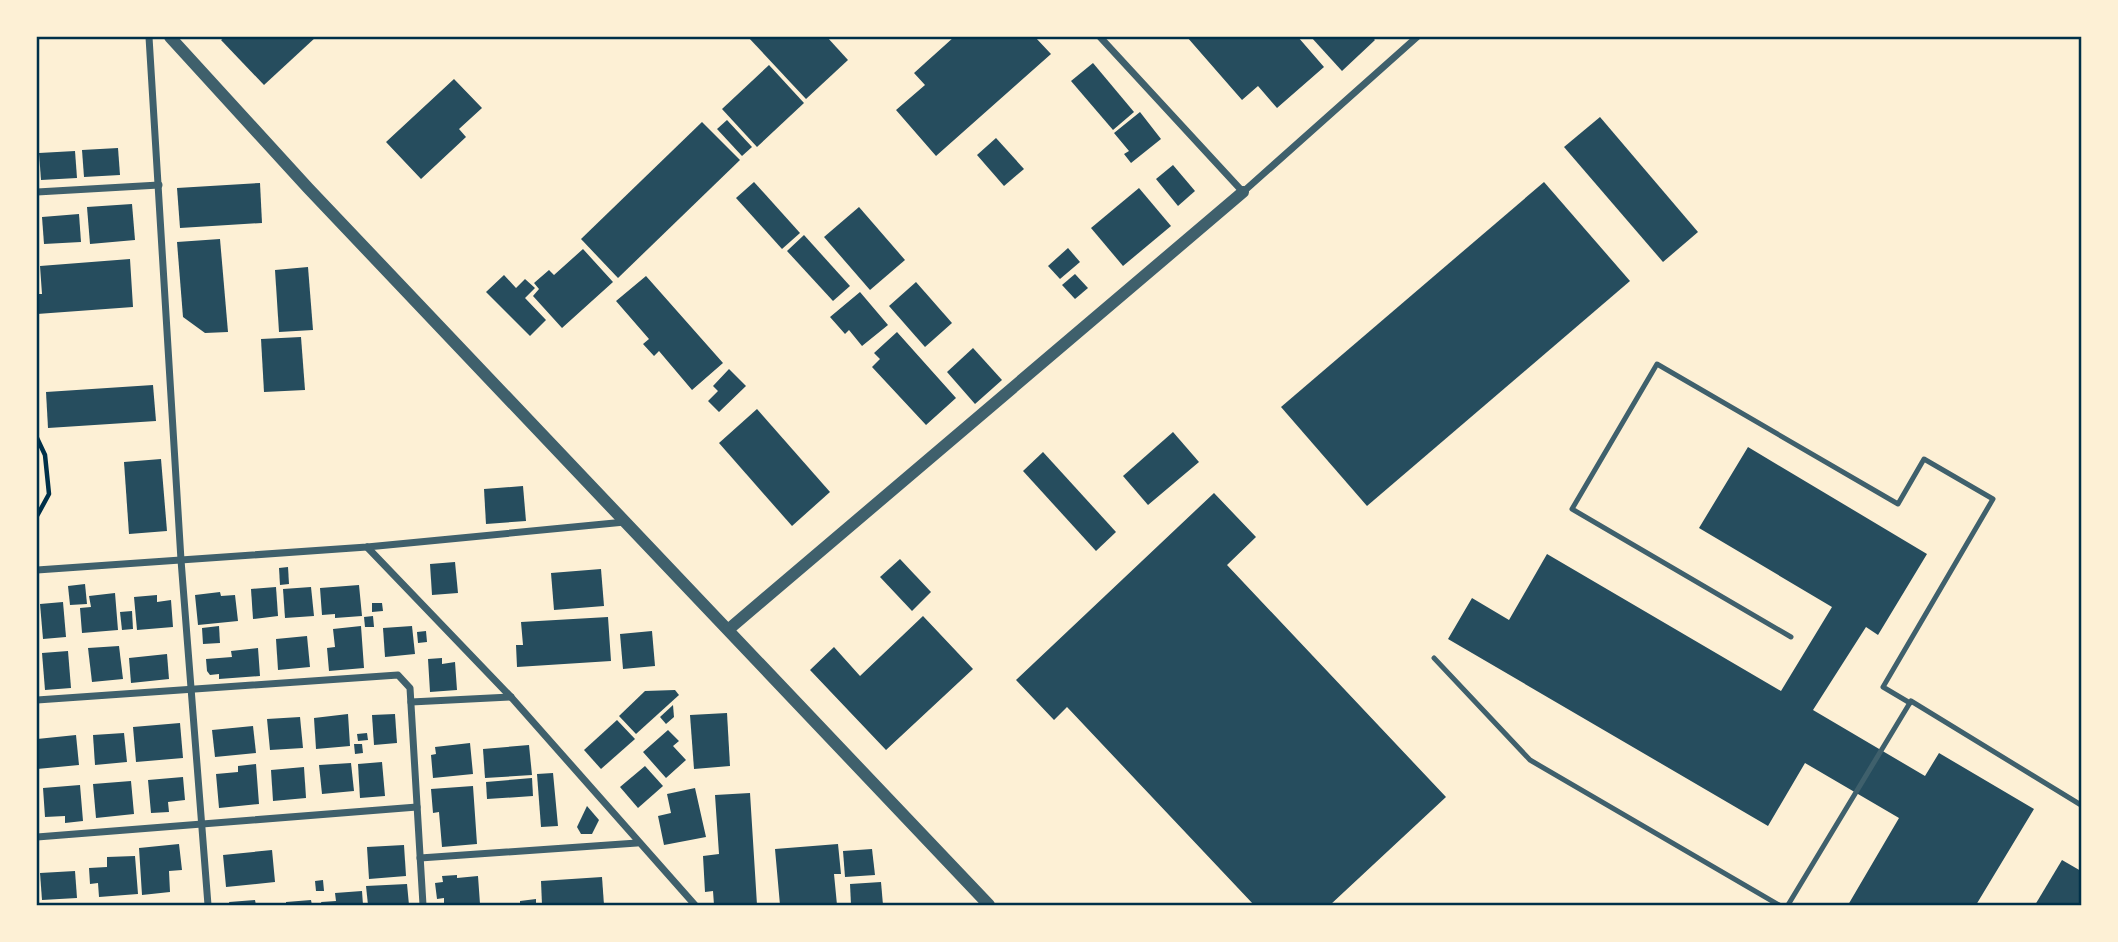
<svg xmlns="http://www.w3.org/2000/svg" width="2118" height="942" viewBox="0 0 2118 942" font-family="'Varela Round',sans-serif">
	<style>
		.building { fill: #264d5e }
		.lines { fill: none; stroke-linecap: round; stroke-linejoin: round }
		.path { stroke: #003049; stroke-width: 4.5 }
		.service { stroke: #3f606c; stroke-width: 5 }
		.minor { stroke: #3f606c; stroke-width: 7 }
		.tertiary { stroke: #3f606c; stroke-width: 12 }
		.neatline { fill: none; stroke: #003049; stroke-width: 2.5 }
	</style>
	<rect width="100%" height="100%" fill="#fdf0d5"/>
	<g class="building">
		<path d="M225 37H316L264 85 221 40Z"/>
		<path d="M748 37H827L848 60 806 99Z"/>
		<path d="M954 37H1035L1051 54 936 156 896 110 925 85 914 73Z"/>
		<path d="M1187 37H1298L1324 67 1277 108 1258 86 1242 100Z"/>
		<path d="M1311 37H1372L1375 40 1342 71Z"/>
		<path d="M1093 63 1134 112 1113 130 1071 81Z"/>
		<path d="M769 65 804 103 757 147 722 109Z"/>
		<path d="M454 79 482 108 459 129 466 137 421 179 386 142Z"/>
		<path d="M1140 112 1161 139 1131 163 1124 154 1129 151 1114 133Z"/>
		<path d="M1600 117 1698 232 1663 262 1564 147Z"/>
		<path d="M727 120 752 147 742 156 717 129Z"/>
		<path d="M702 122 740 160 618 278 581 239Z"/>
		<path d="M996 138 1024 169 1004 186 977 155Z"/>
		<path d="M118 148 120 175 84 177 82 150Z"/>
		<path d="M75 151 77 178 41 180 39 153Z"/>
		<path d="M1173 165 1195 191 1178 206 1156 179Z"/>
		<path d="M754 182 800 233 782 249 736 198Z"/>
		<path d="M1544 182 1630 281 1367 506 1281 407Z"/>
		<path d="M260 183 262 223 180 228 177 188Z"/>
		<path d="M1139 188 1171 226 1123 266 1091 228Z"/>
		<path d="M132 204 135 240 90 244 87 207Z"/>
		<path d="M859 207 905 260 870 290 824 237Z"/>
		<path d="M79 214 81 242 44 244 42 217Z"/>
		<path d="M804 235 850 286 833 301 787 251Z"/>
		<path d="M220 239 228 332 205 333 183 317 177 242Z"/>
		<path d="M1068 248 1080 262 1060 279 1048 266Z"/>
		<path d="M583 249 613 282 562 328 533 296 539 289 534 283 549 270 554 275Z"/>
		<path d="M130 259 133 307 37 314V294H42L40 266Z"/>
		<path d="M308 267 313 330 279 332 275 270Z"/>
		<path d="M1075 274 1088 288 1075 299 1062 285Z"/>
		<path d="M504 275 516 288 525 279 535 288 525 298 546 320 530 336 486 292Z"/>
		<path d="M646 276 723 363 692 390 659 351 654 356 643 344 649 339 616 301Z"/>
		<path d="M916 282 952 323 925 347 889 306Z"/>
		<path d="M860 292 888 325 862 346 849 330 845 334 830 317Z"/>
		<path d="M897 332 956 398 926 425 872 367 880 359 874 353Z"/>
		<path d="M301 337 305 390 264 392 261 339Z"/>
		<path d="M973 348 1002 380 975 404 947 372Z"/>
		<path d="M729 369 746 386 719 412 708 401 718 391 713 386Z"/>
		<path d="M153 385 156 421 48 428 46 392Z"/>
		<path d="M757 409 830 492 792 526 719 443Z"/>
		<path d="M1173 432 1199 462 1148 505 1123 476Z"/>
		<path d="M1748 447 1927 554 1878 635 1866 627 1813 710 1925 776 1939 753 2034 809 1976 905H1848L1899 818 1805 763 1768 826 1448 639 1472 598 1509 620 1547 554 1781 691 1832 607 1699 528Z"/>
		<path d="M1043 452 1116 532 1096 551 1023 471Z"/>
		<path d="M161 459 167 531 129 534 124 462Z"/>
		<path d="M523 486 526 521 486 524 484 489Z"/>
		<path d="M1214 493 1256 537 1227 565 1446 797 1330 905H1254L1067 707 1054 720 1016 680Z"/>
		<path d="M900 559 931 592 912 611 880 577Z"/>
		<path d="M455 562 458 593 432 595 430 564Z"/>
		<path d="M288 567 289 584 280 585 279 568Z"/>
		<path d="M601 569 604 606 554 610 551 573Z"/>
		<path d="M85 584 87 604 70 605 68 586Z"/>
		<path d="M359 585 362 616 335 618V614L322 615 320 588Z"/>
		<path d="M276 587 278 616 253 619 251 589Z"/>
		<path d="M311 587 314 616 285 618 283 589Z"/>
		<path d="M220 592 221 596 235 595 238 621 198 625 195 595Z"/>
		<path d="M115 593 118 630 82 633 80 608 91 607 89 596Z"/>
		<path d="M157 595V602L171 600 173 627 137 630 134 597Z"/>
		<path d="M63 602 66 637 43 639 40 604Z"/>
		<path d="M372 603H382L383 611 372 612Z"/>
		<path d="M132 611 133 629 122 630 120 612Z"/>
		<path d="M373 616 374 627H365L364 617Z"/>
		<path d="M923 616 973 669 886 750 810 670 834 647 860 676Z"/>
		<path d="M608 617 611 661 517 667 516 645H523L521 622Z"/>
		<path d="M219 626 220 643 203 644 202 628Z"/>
		<path d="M361 626 364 668 329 671 327 648 335 647 333 629Z"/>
		<path d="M412 626 415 654 385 657 383 628Z"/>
		<path d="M426 631 427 642 418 643 417 632Z"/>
		<path d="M652 631 655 666 623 669 620 634Z"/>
		<path d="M307 636 310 667 278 670 276 639Z"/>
		<path d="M119 646 123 679 92 682 88 648Z"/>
		<path d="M258 648 260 676 219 679V674L210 675 207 671 206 659 232 657 231 651Z"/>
		<path d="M68 651 71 688 45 690 42 653Z"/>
		<path d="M167 654 169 679 131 683 129 658Z"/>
		<path d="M442 658V664L455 662 457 690 430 692 428 659Z"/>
		<path d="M675 690 679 695 636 734 619 716 645 691Z"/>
		<path d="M673 705 674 717 666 724 660 717Z"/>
		<path d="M727 713 730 766 694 769 690 715Z"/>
		<path d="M348 714 350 746 316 749 314 718Z"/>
		<path d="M395 714 397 743 374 745 372 715Z"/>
		<path d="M300 717 303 748 270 750 267 719Z"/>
		<path d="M617 720 635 739 601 769 584 750Z"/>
		<path d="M180 723 183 758 136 762 133 727Z"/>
		<path d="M253 726 256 753 215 757 212 730Z"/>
		<path d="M668 730 679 741 673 746 686 760 666 778 643 752Z"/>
		<path d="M124 733 127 762 95 765 93 735Z"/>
		<path d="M367 733 368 740 358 741 357 734Z"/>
		<path d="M76 735 79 765 37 769V739Z"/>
		<path d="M470 743 473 774 433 778 431 755 436 754 435 747Z"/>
		<path d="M354 744H362L363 753 355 754Z"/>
		<path d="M529 745 532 775 485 778 483 749Z"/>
		<path d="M382 762 385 796 360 798 358 764Z"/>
		<path d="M351 763 354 791 322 794 319 765Z"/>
		<path d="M256 764 259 804 219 808 216 774 238 772V766Z"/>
		<path d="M645 766 663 786 638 808 620 787Z"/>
		<path d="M304 767 306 798 273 801 271 770Z"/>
		<path d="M553 773 558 826 541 827 537 774Z"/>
		<path d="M183 777 185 800 168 802 169 812 151 813 148 780Z"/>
		<path d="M532 778 533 796 487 799 486 782Z"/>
		<path d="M131 781 134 814 96 818 93 784Z"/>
		<path d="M80 785 83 821 65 823V816L45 817 43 788Z"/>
		<path d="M473 786 477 844 442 847 439 812 433 813 431 789Z"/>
		<path d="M695 788 706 837 664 845 658 816 671 813 667 794Z"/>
		<path d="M750 793 757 905H714L713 891 705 892 703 856 719 854 715 795Z"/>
		<path d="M587 806 599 820 592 834H581L577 827Z"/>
		<path d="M179 844 182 870 169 871 170 892 142 895 139 848Z"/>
		<path d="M838 844 841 874H834L837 905H780L775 849Z"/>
		<path d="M404 845 406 876 369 879 367 847Z"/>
		<path d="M872 849 875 875 845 877 843 851Z"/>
		<path d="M272 850 275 882 226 887 223 855Z"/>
		<path d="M135 856 138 894 99 897 98 883 90 884 89 868 107 867V857Z"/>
		<path d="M2062 860 2081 871V905H2035Z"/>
		<path d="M75 871 77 898 42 900 40 873Z"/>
		<path d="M457 875V878L478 876 480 904 444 905V898L437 899 435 883 443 882 442 876Z"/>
		<path d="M602 877 604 905H542L541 881Z"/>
		<path d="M323 880 324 891H316L315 881Z"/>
		<path d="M881 882 883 905H851L850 884Z"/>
		<path d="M407 884 409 905H368L366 886Z"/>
		<path d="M362 891 363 905H322L321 902 336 901 335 893Z"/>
		<path d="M536 899V905H520V901Z"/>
		<path d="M255 900 256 905H230L229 902Z"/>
		<path d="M311 900 312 905H286V902Z"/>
	</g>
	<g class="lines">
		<path class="path" d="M37 438 45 455 49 494 37 516"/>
		<g class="service">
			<path d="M1791 637 1572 509 1657 364 1898 504 1924 459 1993 499 1883 687 1910 703"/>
			<path d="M1434 658 1530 760 1779 905"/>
			<path d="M1788 905 1911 701 2081 805"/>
		</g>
		<g class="minor">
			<path d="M149 37 181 560 208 905"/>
			<path d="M1100 37 1243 192 1417 37"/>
			<path d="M37 192 159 185"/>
			<path d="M367 547 511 697 695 905"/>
			<path d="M37 570 367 547 625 522"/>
			<path d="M37 700 398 675 410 688 423 905"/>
			<path d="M411 702 511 697"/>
			<path d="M37 837 417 807"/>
			<path d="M420 858 637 843"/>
		</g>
		<g class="tertiary">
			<path d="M170 37 308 188 989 905"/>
			<path d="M729 629 1243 192"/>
		</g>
	</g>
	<rect width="2118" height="942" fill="none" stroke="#fdf0d5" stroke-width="77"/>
	<rect x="38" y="38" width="2042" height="866" class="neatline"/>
</svg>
